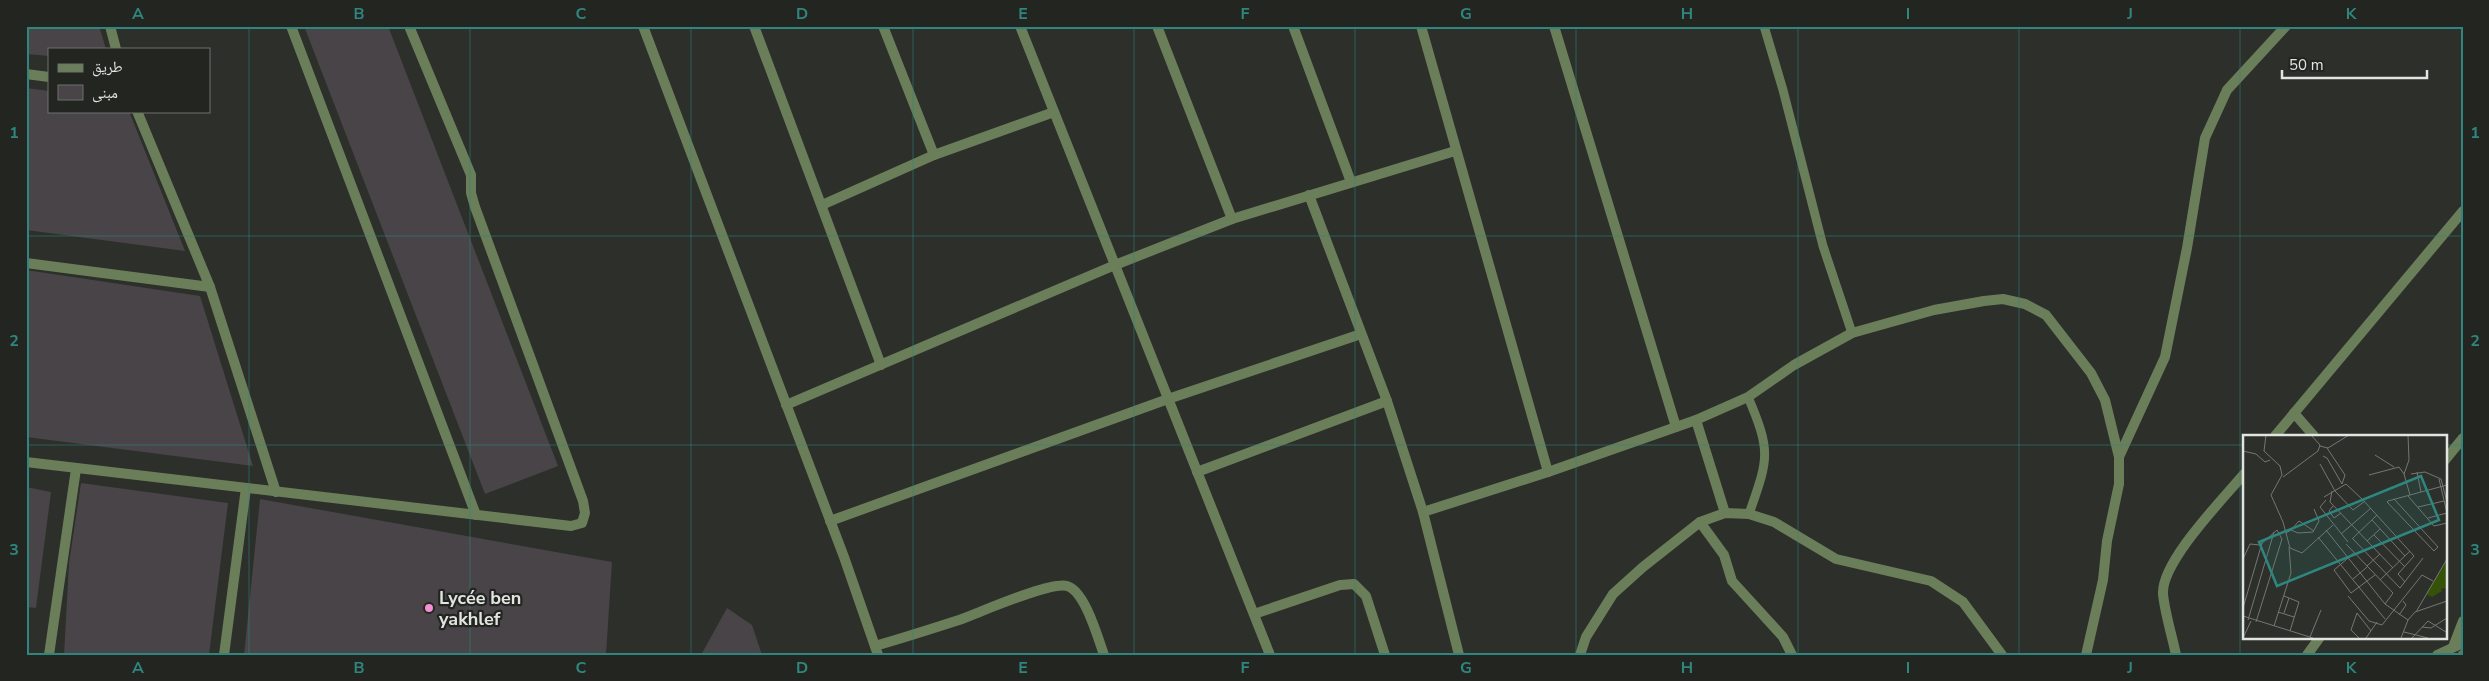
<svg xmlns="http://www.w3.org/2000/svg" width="2489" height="681" viewBox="0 0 2489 681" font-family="'Nunito Sans','Noto Naskh Arabic',sans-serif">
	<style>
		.building { fill: #484447 }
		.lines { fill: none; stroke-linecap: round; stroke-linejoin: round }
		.lane { stroke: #6b7e5a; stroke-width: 9 }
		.street { stroke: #6b7e5a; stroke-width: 10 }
		.grid { fill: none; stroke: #2f867f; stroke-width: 1; stroke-opacity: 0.55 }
		.poi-dot { fill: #f391d6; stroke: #232521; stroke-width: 2 }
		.labels { text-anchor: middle; stroke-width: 4.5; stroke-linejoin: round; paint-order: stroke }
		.poi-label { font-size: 18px; font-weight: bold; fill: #e2e4e1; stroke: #232521; text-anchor: start }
		.inset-road { fill: none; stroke: #757773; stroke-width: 1 }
		.view { fill: #2f867f; fill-opacity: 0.15; stroke: #2f867f; stroke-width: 2.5 }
		.inset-edge { fill: none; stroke: #e2e4e1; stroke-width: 2.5 }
		.neatline { fill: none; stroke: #2f867f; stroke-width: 2 }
		.grid-label { font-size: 16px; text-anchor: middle; font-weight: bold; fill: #2f867f }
	</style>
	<rect width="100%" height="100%" fill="#2c2f2a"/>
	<g class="building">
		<path d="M26 26H99L106 49H49V56L26 54Z"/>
		<path d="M304 26H388L558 466 485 494Z"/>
		<path d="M26 88 49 91V111H129L185 251 26 230Z"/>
		<path d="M26 270 200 296 253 466 26 437Z"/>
		<path d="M81 483 228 503 209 655H64L69 563Z"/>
		<path d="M26 487 51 492 36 608 26 607Z"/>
		<path d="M260 499 612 562 606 655H244Z"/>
		<path d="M727 608 752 625 762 655H701Z"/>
	</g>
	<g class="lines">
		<g class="lane">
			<path d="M1764 26 1783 90 1823 246 1852 333"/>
			<path d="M1748 397C1772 453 1768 459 1749 514"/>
			<path d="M2462 655 2463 654"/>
		</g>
		<g class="street">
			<path d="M110 26 116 49"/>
			<path d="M291 26 476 515"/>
			<path d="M643 26 844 557 878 655"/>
			<path d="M754 26 881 365"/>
			<path d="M883 26 934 155"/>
			<path d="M1020 26 1270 655"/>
			<path d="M1157 26 1232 219"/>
			<path d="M1293 26 1351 182"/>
			<path d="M1421 26 1548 472"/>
			<path d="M1554 26 1676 427"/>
			<path d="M26 74 49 77"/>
			<path d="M137 111 210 287 276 492"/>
			<path d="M1309 195 1387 401 1423 512 1459 655"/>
			<path d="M822 205 934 155 1054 112"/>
			<path d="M26 263 210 287"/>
			<path d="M786 405 1115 265 1232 219 1455 151"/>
			<path d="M2294 413 2314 436"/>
			<path d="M1696 420 1725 513"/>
			<path d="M2275 436 2463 211"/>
			<path d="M2119 457 2165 357 2187 248 2205 138 2227 90 2286 26"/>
			<path d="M2445 460 2463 438"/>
			<path d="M26 462 571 526 582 523 585 513 583 501 475 207 471 193V175L409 26"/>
			<path d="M1197 472 1387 401"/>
			<path d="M1423 512 1548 472 1696 420 1748 397 1794 365 1852 333 1934 310 1984 301 2003 299 2025 304 2046 315 2091 373 2105 400 2119 457V484L2107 541 2103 580 2086 655"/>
			<path d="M830 521 1168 399 1361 334"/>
			<path d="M1700 522 1724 555 1732 581 1783 637 1792 655"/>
			<path d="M1254 614 1340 585 1354 584 1366 596 1385 655"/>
			<path d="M875 646C903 638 931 629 959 620 979 613 1050 581 1067 586 1085 591 1098 638 1104 655"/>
			<path d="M2453 647 2463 621"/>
			<path d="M49 655 76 469"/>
			<path d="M224 655 246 488"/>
			<path d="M1580 655 1586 637 1613 594 1643 567 1700 522 1725 513 1749 514 1774 522 1836 559 1931 581 1963 602 2002 655"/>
			<path d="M2176 655C2172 635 2165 614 2163 594 2161 562 2223 499 2244 474"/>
			<path d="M2307 655 2320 637"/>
			<path d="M2437 655 2463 643"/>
		</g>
	</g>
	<path class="grid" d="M249 26V655M470 26V655M691 26V655M913 26V655M1134 26V655M1355 26V655M1576 26V655M1798 26V655M2019 26V655M2240 26V655M26 236H2463M26 445H2244M2445 445H2463"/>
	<circle class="poi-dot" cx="429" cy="608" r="5"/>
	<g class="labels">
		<g class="poi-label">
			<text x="439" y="604">Lycée ben<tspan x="439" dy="21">yakhlef</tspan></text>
		</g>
	</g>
	<g transform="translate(2243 435)">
		<rect width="204" height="204" fill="#2c2f2a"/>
		<path d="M204 125V153L198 154 199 156 189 162 183 159Z" fill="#355208"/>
		<path class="inset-road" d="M23 0 21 16 37 31 39 40 28 60 40 87 47 113 59 118 90 90M165 0 166 25 161 39 167 60M77 11 85 13 106 0M84 13 102 40 99 49M0 16 13 19 22 27 27 25M132 20 151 32M80 21 84 23 99 49M77 29 92 56 110 75 122 66M174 37 178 57M168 39 182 37 198 44 204 67M126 40 156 32 161 39M40 42 75 16 77 10 68 0M196 44 204 78M89 56 87 67 150 133M165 61 191 91 204 88M81 62 103 49 120 65 171 121 155 139 162 147M151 64 195 112 191 116 144 67 145 66 178 57 204 50M83 65 77 72 105 107M90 71 86 76 91 83 98 78M175 72 201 66M185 83 204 78M129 85 162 121M48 95 56 86 71 96M83 95 142 169 165 185M43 98 48 95 55 98 70 97 76 86 71 74M98 99 128 73M131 100 162 132M75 102 142 184M109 104 134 80M110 104 157 153 180 123M124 106 137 94M103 109 150 158 142 169M111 118 91 135 108 158 132 140M0 124 7 109 17 110 34 95 39 104 13 187M124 131 137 119M110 144 124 132M137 145 167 116M41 161 56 167 47 196M105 161 126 186 139 190 179 140 190 146M0 173 19 108M35 177 51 182M173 177 204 124M41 178 46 163M156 180 163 170 160 166M0 181 70 203M5 185 31 97M31 191 48 138 46 112M179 192 188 193 204 183M161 197 185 203M67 202 78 175M0 203 8 186M116 203 108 195 114 178 128 196M123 203 134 187M158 203 165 185 172 177 204 166M169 203 185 186 203 197"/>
		<path class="view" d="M178 41 196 85 34 151 16 107Z"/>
		<rect width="204" height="204" class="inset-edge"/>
	</g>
	<rect width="2489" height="681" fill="none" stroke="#232521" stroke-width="55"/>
	<rect x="48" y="48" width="162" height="65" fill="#232521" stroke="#6f716e"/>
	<rect x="58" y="64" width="25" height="8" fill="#6b7e5a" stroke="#6f716e"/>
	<text x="92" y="72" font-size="15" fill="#e2e4e1">طريق</text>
	<rect x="58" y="85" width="25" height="15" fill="#484447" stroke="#6f716e"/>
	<text x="92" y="98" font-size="15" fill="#e2e4e1">مبنى</text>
	<path d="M2282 70v8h145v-8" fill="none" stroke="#e2e4e1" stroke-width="2.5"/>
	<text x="2289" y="70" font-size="15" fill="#e2e4e1" stroke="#232521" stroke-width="4" paint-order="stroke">50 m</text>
	<rect x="28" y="28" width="2434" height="626" class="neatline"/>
	<g class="grid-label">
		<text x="138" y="19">A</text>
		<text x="359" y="19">B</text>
		<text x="581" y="19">C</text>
		<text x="802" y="19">D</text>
		<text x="1023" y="19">E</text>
		<text x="1245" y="19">F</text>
		<text x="1466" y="19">G</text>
		<text x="1687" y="19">H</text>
		<text x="1908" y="19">I</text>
		<text x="2130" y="19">J</text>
		<text x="2351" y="19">K</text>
		<text x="14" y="138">1</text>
		<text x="2475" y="138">1</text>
		<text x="14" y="346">2</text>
		<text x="2475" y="346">2</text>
		<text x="14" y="555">3</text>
		<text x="2475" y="555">3</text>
		<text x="138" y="673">A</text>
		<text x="359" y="673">B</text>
		<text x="581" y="673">C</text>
		<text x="802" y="673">D</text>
		<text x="1023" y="673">E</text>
		<text x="1245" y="673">F</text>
		<text x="1466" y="673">G</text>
		<text x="1687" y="673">H</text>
		<text x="1908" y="673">I</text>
		<text x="2130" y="673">J</text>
		<text x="2351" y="673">K</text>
	</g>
</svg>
